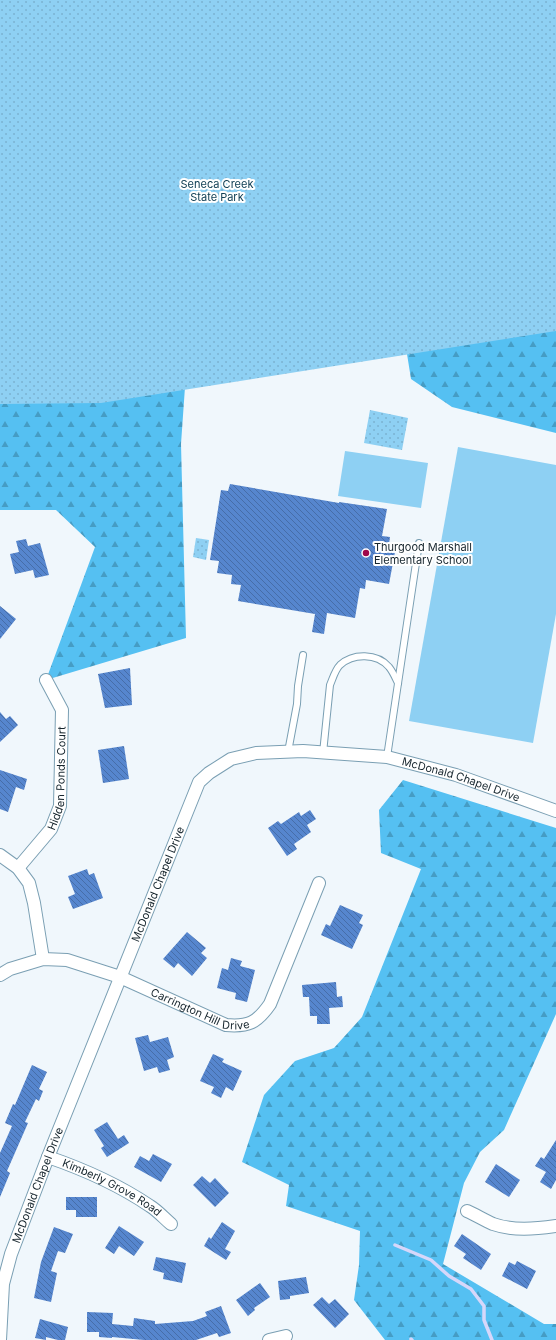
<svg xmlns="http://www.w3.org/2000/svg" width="556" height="1340" viewBox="0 0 556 1340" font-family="Inter,sans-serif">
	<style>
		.green { fill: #8ed0f3 }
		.forest { fill: url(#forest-firs) }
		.park { fill: url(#park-dots) }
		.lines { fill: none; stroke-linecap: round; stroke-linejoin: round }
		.stream { stroke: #d6d7fa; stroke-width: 3.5 }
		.building { fill: url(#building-back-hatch) }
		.lane-casing { stroke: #7a9fb3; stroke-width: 8 }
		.street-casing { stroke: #7a9fb3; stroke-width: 14 }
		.lane { stroke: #fff; stroke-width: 6 }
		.street { stroke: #fff; stroke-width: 12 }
		.poi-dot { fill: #a0074b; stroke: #fff; stroke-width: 1.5 }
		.labels { text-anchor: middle; stroke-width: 4; stroke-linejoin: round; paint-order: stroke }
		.park-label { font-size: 11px; fill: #124055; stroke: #fff }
		.poi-label { font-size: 11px; fill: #16252d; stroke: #fff; text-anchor: start }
		.street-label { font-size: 11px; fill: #16252d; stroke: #fff }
	</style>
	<defs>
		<pattern id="forest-firs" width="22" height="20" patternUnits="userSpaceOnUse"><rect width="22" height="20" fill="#55c0f2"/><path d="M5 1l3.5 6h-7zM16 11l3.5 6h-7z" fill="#459cc4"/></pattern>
		<pattern id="park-dots" width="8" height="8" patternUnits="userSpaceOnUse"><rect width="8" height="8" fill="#8ed0f3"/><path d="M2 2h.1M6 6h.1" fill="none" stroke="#7ab2d1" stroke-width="1.8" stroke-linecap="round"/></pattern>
		<pattern id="building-back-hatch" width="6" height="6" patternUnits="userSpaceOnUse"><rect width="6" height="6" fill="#5686ce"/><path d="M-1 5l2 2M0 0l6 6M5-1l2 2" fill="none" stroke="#466da8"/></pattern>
	</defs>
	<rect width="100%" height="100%" fill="#f0f7fc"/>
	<g class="green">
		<path d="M458 447 556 465V614L533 743 409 721Z"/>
		<path d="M345 451 428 463 421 508 338 496Z"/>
	</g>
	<g class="forest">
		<path d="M0 0H556V433L452 407 411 379 407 354 185 387 181 444 186 638 46 680 95 547 56 510H0Z"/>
		<path d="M403 780 556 828V1014L504 1130 480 1152 464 1183 443 1264 544 1324H556V1340H385L354 1300 359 1265 360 1231 286 1206 289 1185 242 1162 264 1095 295 1061 334 1048 362 1017 421 869 381 853 379 810Z"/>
	</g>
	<g class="park">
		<path d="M0 0H556V331L101 403 0 404Z"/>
		<path d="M370 410 408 418 402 450 364 443Z"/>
		<path d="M196 538 209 540 206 560 193 557Z"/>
	</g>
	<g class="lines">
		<g class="stream">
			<path d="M395 1245 431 1260 449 1276 471 1289 484 1306V1320L492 1340"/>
			<path d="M411 1339 412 1340"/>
		</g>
	</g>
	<g class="building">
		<path d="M230 484 339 503V502L387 509 382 536 390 537 388 551 395 552 389 584 366 580 365 589 360 588 355 618 327 613 324 634 312 632 315 614 238 601 241 585 231 584 232 575 217 573 219 561 210 560 221 490 228 491Z"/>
		<path d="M26 539 28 546 40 543 49 575 35 578 33 570 15 574 10 554 19 552 16 541Z"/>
		<path d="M0 606 16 619 0 639Z"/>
		<path d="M130 668 132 705 105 708 98 674Z"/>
		<path d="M0 712 6 719 10 716 18 725 0 742Z"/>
		<path d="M124 746 129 779 103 783 98 750Z"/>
		<path d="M0 770 27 779 24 790 16 787 8 812 0 809Z"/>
		<path d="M310 810 316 819 307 825 311 832 294 844 297 849 287 856 268 828 278 821 281 824 299 812 301 816Z"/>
		<path d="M87 869 89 875 94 873 103 898 73 909 68 897 75 894 68 876Z"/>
		<path d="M340 905 363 915 359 923 363 925 352 949 321 935 326 924 330 926Z"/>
		<path d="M187 932 206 948 201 953 207 958 192 976 178 963 174 968 163 959Z"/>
		<path d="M231 958 242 961 240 966 255 970 247 1002 235 999 236 993 217 988 222 968 228 970Z"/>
		<path d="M336 982 337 997 342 996 343 1007 329 1008 330 1024H317V1016H310L309 997H303L302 985Z"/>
		<path d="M148 1035 150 1042 168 1037 174 1057 167 1060 170 1070 159 1073 157 1067 144 1071 135 1038Z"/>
		<path d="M213 1054 224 1059 222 1062 242 1071 233 1091 226 1087 221 1098 211 1093 214 1087 200 1081Z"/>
		<path d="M32 1065 47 1072 39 1089 43 1091 39 1101 36 1099 25 1122 28 1123 7 1171 10 1173 0 1197V1153L12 1126 5 1123 13 1104 15 1105Z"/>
		<path d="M107 1122 118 1139 124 1135 129 1143 107 1157 101 1148 104 1146 94 1130Z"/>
		<path d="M556 1140V1180L551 1189 540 1182 546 1172 535 1166 541 1157 544 1159Z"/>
		<path d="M153 1154 172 1164 161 1182 134 1167 140 1156 149 1161Z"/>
		<path d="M496 1164 520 1180 509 1197 485 1182Z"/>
		<path d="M202 1176 210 1183 215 1178 229 1193 215 1207 193 1185Z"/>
		<path d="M66 1197H97V1217H76V1210H66Z"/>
		<path d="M222 1222 235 1231 225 1249 231 1252 226 1260 204 1246 209 1237 211 1239Z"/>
		<path d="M119 1226 144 1242 134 1256 119 1246 114 1254 105 1248Z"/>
		<path d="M54 1227 73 1234 65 1253 58 1251 51 1271 57 1273 51 1302 34 1298 41 1262Z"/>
		<path d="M462 1234 491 1254 481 1270 463 1258 466 1254 454 1246Z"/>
		<path d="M156 1257 186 1263 182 1283 163 1279 164 1273 153 1270Z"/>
		<path d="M517 1261 536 1271 527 1289 502 1276 509 1262 515 1265Z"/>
		<path d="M306 1277 309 1293 290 1296V1299L280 1300 278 1281Z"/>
		<path d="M260 1283 270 1297 254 1308 255 1310 248 1316 236 1300Z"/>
		<path d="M322 1297 329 1304 335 1299 349 1314 335 1328 313 1305Z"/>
		<path d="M221 1306 231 1333 219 1337 217 1333 196 1340H144L112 1337V1338L99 1337V1332H87V1312L113 1313 112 1324 133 1326 134 1318 155 1321V1324L193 1321 207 1316 205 1312Z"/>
		<path d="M40 1319 68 1327 65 1340H58L46 1337V1340L35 1338Z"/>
	</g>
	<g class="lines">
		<defs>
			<g id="lane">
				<path d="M288 752 297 704 298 686 303 655"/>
				<path d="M323 753 330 685C333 678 335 670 340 665 353 653 377 653 389 667 393 672 395 677 398 683"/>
				<path d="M387 757 419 543"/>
			</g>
			<g id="street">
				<path d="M0 855 18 868 29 883 34 903 43 959"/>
				<path id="s1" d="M18 868 51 829 60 806 62 710 46 680"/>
				<path id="s2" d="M0 975 10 969 43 959 67 960 120 977 226 1025C248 1027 257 1023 270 1004L319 883"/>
				<path id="s3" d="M48 1157C83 1169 119 1185 150 1206 158 1211 164 1218 171 1224"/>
				<path d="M467 1211C476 1215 484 1220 493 1224 513 1231 535 1229 556 1226"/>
				<path id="s4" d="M0 1340 3 1284 11 1254 48 1157 199 782 209 773 231 759 256 753 303 751 387 757 456 775 556 811"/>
				<path d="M269 1340 286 1336"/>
			</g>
		</defs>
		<use href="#lane" class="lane-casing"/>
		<use href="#street" class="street-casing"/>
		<use href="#lane" class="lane"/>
		<use href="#street" class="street"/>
	</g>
	<circle class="poi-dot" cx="366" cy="553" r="4"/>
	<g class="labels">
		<g class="park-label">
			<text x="217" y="188">Seneca Creek<tspan x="217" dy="13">State Park</tspan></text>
		</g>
		<g class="poi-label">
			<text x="374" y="551">Thurgood Marshall<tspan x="374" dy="13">Elementary School</tspan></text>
		</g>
		<g class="street-label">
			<text dy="4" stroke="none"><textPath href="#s1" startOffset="103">Hidden Ponds Court</textPath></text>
			<text dy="4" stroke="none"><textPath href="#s4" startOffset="869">McDonald Chapel Drive</textPath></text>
			<text dy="4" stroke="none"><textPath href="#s4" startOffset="485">McDonald Chapel Drive</textPath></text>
			<text dy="4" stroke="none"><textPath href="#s2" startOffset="213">Carrington Hill Drive</textPath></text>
			<text dy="4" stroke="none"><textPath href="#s4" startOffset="161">McDonald Chapel Drive</textPath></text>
			<text dy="4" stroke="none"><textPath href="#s3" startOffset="71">Kimberly Grove Road</textPath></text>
		</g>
	</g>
</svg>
